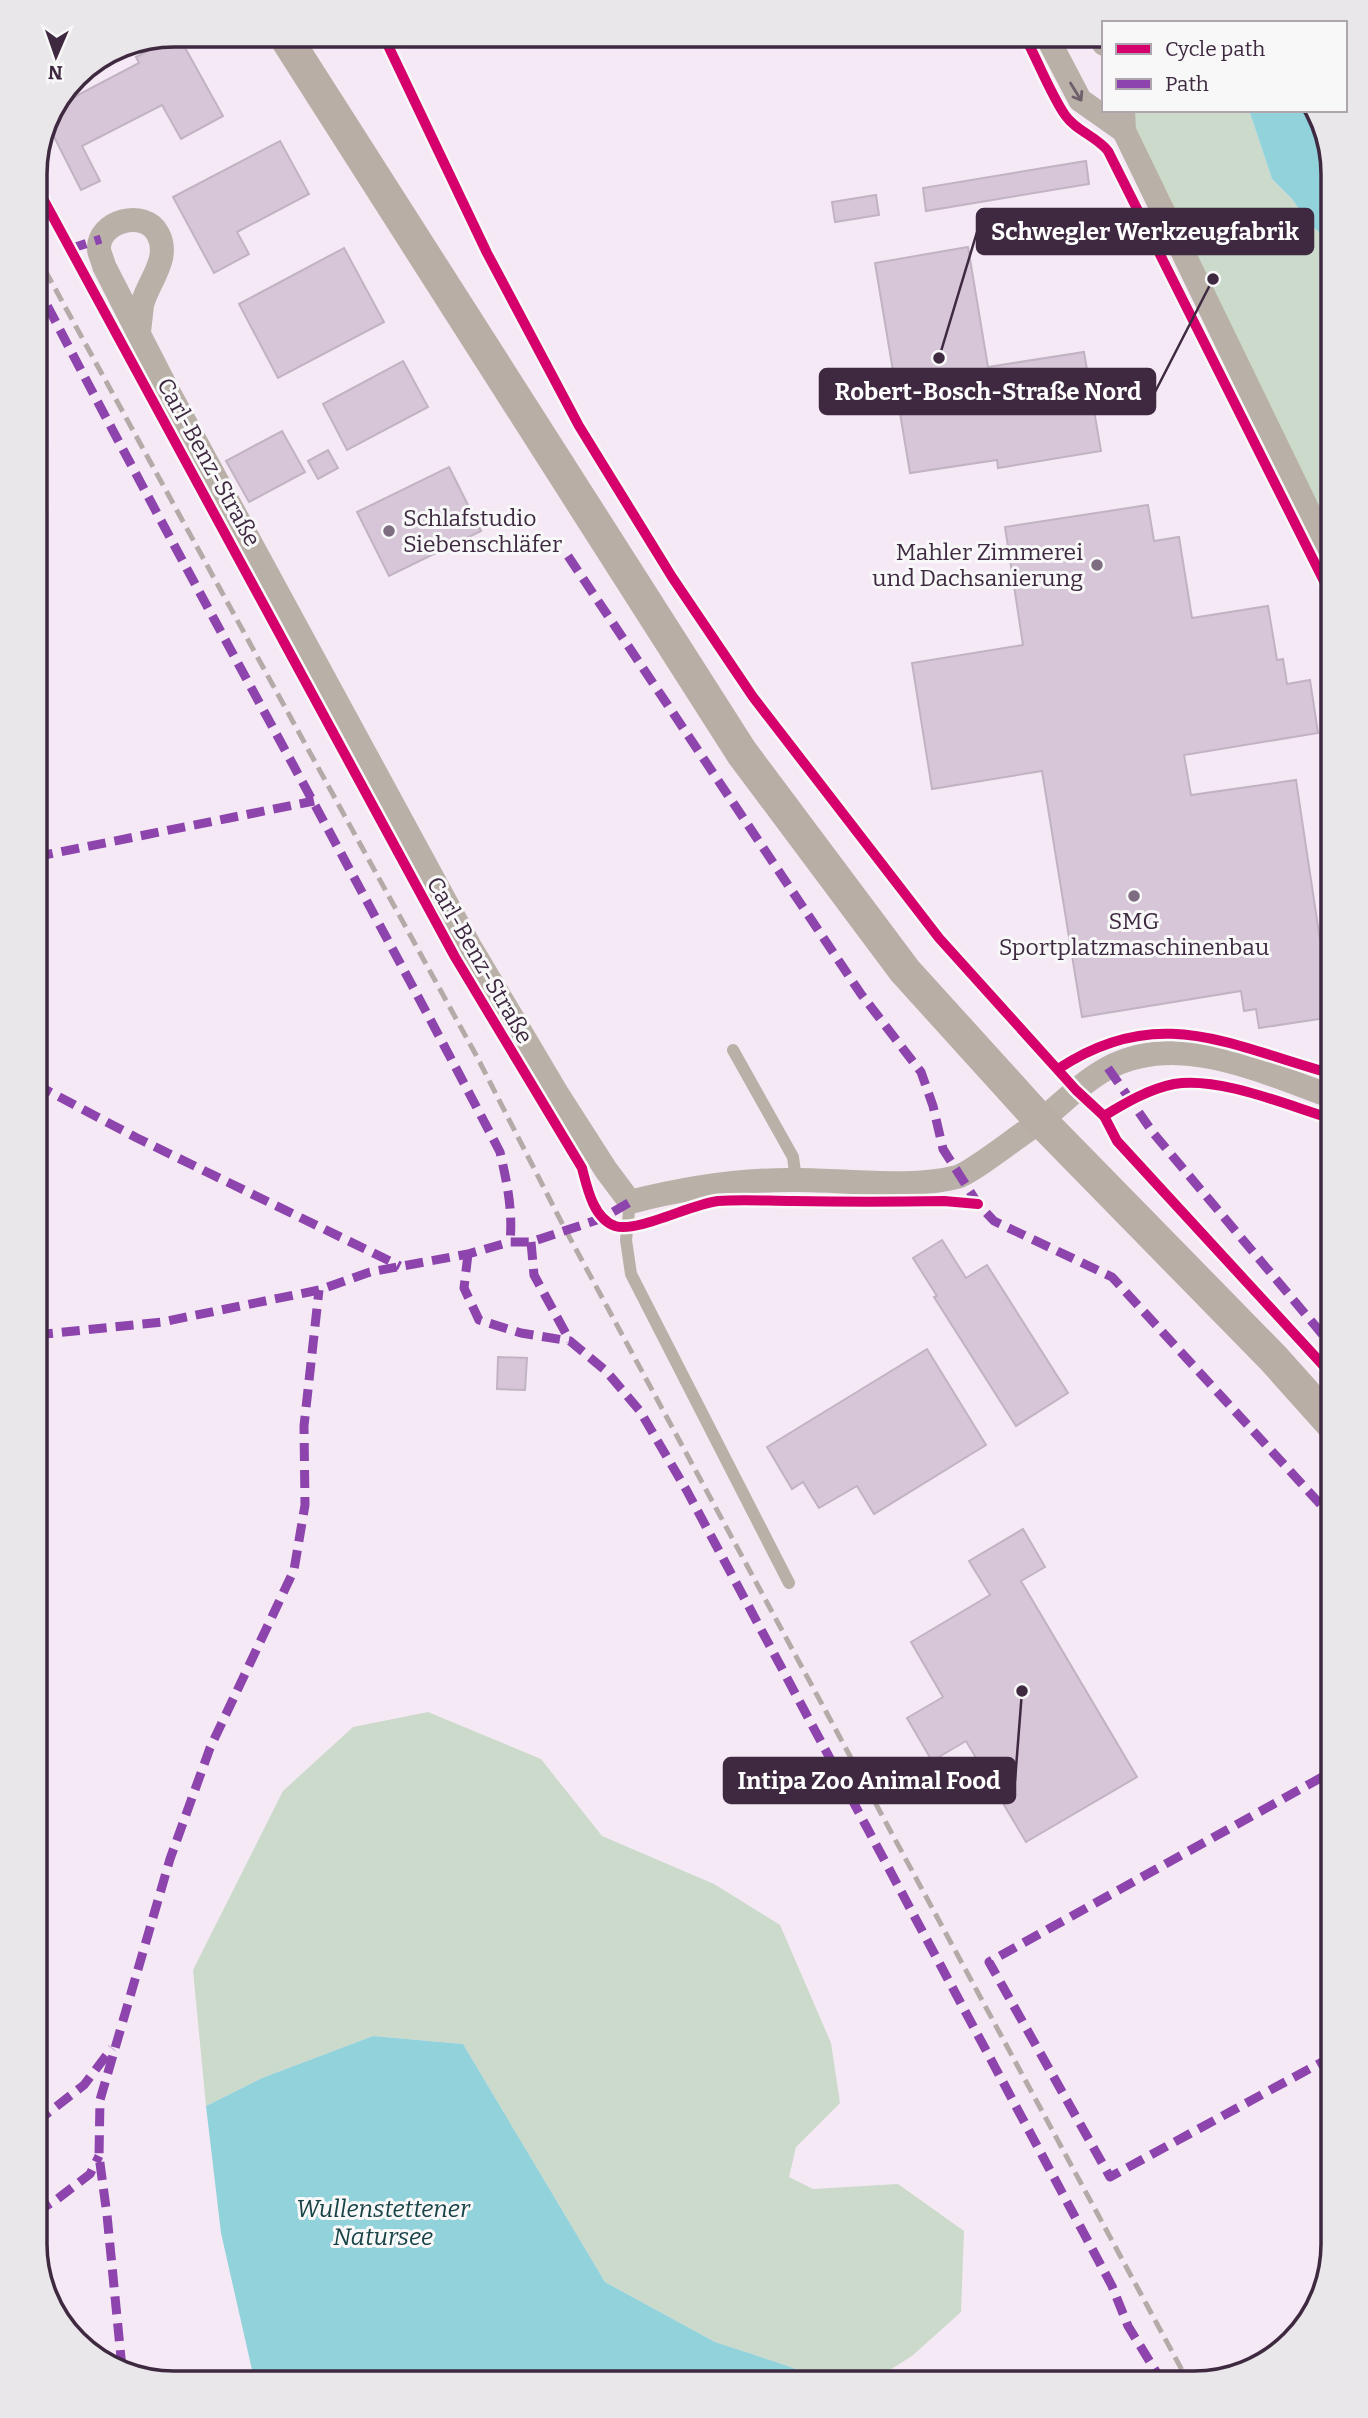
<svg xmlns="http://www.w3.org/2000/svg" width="1368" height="2418" viewBox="0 0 1368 2418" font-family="Bitter,serif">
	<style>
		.green { fill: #cbdaca }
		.water { fill: #92d2db }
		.building { fill: #d6c6d8; stroke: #c2b3c3; stroke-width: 2 }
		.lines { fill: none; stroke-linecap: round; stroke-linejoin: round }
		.service { stroke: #b9b0a8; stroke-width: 12 }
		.minor { stroke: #b9b0a8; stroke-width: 24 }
		.secondary { stroke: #b9aea6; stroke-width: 33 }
		.rail { stroke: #b4aaa8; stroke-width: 5; stroke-dasharray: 14 7; stroke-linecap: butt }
		.quiet { stroke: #8e44ad; stroke-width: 9; stroke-dasharray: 18 9; stroke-linecap: butt }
		.cycleway-casing { stroke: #f8f8f8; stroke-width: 15 }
		.cycleway { stroke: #d6006c; stroke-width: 10 }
		.oneway { stroke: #6f5f6a }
		.poi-dot { fill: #7e6c80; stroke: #f8f8f8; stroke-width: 2.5 }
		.labels { text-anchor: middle; stroke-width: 6; stroke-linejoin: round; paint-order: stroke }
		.street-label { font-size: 23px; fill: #3e2941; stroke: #f8f8f8 }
		.poi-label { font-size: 23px; fill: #3e2941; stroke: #f8f8f8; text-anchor: start }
		.water-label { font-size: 24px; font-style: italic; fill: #174347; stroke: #f8f8f8 }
		.rim { fill: none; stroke: #3e2941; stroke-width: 3.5 }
		.leader { fill: none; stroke: #3e2941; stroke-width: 2.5 }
		.callout-dot { fill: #3e2941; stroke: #f8f8f8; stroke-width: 2.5 }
		.callout { fill: #3e2941; stroke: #3e2941; stroke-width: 2.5 }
		.callout-label { font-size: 24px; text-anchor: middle; font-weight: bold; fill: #fff }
	</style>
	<rect width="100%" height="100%" fill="#f5e9f5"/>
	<g class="green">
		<path d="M1124 110H1249L1272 179 1292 199 1310 224 1325 238 1329 259 1333 266V537Z"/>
		<path d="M428 1712 541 1759 602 1836 714 1884 780 1925 831 2043 840 2103 796 2147 789 2177 813 2189 898 2184 964 2231 961 2312 912 2356 869 2383H830L788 2366 715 2342 605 2282 463 2044 373 2036 262 2078 206 2106 193 1970 283 1791 353 1727Z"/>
	</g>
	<g class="water">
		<path d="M1249 110H1316L1319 113 1333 175V266L1329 259 1325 238 1310 224 1292 199 1272 179Z"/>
		<path d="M373 2036 463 2044 605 2282 715 2342 788 2366 830 2383H255L221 2233 206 2106 262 2078Z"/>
	</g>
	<g class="building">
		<path d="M178 35 223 116 181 139 162 105 82 146 100 181 81 190 46 121 55 107 139 63 136 57Z"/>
		<path d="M280 141 309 194 237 232 249 254 214 273 173 197Z"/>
		<path d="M1086 161 1089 184 926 211 923 188Z"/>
		<path d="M876 195 879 215 835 222 832 202Z"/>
		<path d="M968 247 988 367 1084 352 1101 451 998 468 997 460 910 473 875 263Z"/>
		<path d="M344 248 384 322 278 378 239 304Z"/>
		<path d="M403 361 428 407 347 450 323 404Z"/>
		<path d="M282 431 305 472 249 502 226 461Z"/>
		<path d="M328 450 338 468 318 479 308 461Z"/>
		<path d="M449 467 481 531 389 576 357 512Z"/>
		<path d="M1148 505 1154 541 1179 537 1192 618 1268 606 1277 660 1283 659 1287 684 1310 680 1318 733 1184 755 1191 795 1296 780 1320 940 1327 939 1333 976V1017L1259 1028 1256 1009 1244 1011 1241 991 1082 1017 1042 771 932 789 912 663 1023 645 1005 527Z"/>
		<path d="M942 1240 966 1278 987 1265 1068 1393 1016 1426 934 1297 937 1296 913 1258Z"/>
		<path d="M927 1349 986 1445 874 1514 857 1486 819 1508 803 1482 792 1489 767 1447Z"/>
		<path d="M498 1357 527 1358 525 1390 497 1389Z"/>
		<path d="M1023 1529 1045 1567 1021 1581 1137 1777 1026 1842 966 1741 932 1761 907 1718 943 1697 911 1642 990 1595 969 1561Z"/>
	</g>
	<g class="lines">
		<g class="service">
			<path d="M733 1050 793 1157 796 1180"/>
			<path d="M630 1202 626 1240 631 1274 789 1583"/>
		</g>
		<g class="minor">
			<path d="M1046 35 1080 100 1124 131"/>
			<path d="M1099 35 1104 44"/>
			<path d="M1123 110 1124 131 1320 535 1333 558"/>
			<path d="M139 332C140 323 141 314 142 305 148 281 171 259 158 234 145 208 97 221 99 250 100 255 103 261 104 266L168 391 469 945 558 1095 606 1170 630 1202C685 1188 741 1179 798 1180 847 1180 911 1189 957 1177 971 1173 1013 1140 1028 1130 1056 1111 1078 1084 1108 1068 1180 1030 1264 1073 1333 1097"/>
		</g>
		<path class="secondary" d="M284 35 742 753 905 971 1041 1121 1273 1358 1333 1425"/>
		<path class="rail" d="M35 252 476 1055 565 1229 1189 2383"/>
		<g class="quiet">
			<path d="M69 249 101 239"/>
			<path d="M35 282C186 574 348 860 500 1152 507 1183 513 1210 510 1242"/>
			<path d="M568 556 861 994 921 1072 933 1106 943 1149 978 1204 994 1221 1112 1277 1333 1518"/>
			<path d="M35 857 314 801"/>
			<path d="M1108 1068 1154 1134 1333 1347"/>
			<path d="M35 1084 137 1138 400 1266"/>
			<path d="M531 1242 534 1275 570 1341"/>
			<path d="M468 1254 464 1288 479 1320 521 1333 570 1341 606 1371 640 1411 687 1491 1112 2286 1128 2326 1163 2383"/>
			<path d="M35 1335 162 1322 319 1290 370 1272 468 1254 510 1242H531L603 1218 630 1202"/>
			<path d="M1333 2056 1110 2177 989 1962 1333 1771"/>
			<path d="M35 2123 84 2085 112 2048"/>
			<path d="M35 2213 56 2200 90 2174 99 2156"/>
			<path d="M122 2368 107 2215 99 2156 100 2100 170 1859 210 1748 294 1570 305 1505 304 1426 319 1290"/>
		</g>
		<defs>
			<g id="cycleway">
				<path d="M383 35 487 253 579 426 672 577 753 697 939 938 1076 1090 1104 1116 1117 1141 1333 1376"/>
				<path d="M1024 35C1037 59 1051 95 1065 115 1076 131 1096 136 1108 151L1333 599"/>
				<path d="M35 184 455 957 582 1168C587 1187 593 1218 615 1226 637 1233 691 1204 718 1201 743 1199 769 1201 793 1201 843 1202 893 1202 944 1201L978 1204"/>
				<path d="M1058 1069C1159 1002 1230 1046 1333 1074"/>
				<path d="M1104 1116C1125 1103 1149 1089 1174 1084 1219 1076 1289 1106 1333 1119"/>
			</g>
		</defs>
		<use href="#cycleway" class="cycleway-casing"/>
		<use href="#cycleway" class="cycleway"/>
	</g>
	<defs><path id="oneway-shaft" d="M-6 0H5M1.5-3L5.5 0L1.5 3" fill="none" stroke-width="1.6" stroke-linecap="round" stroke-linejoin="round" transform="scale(1.75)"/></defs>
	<use class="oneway" href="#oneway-shaft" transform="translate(1076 92) rotate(58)"/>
	<g class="poi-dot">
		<circle cx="389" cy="531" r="7"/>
		<circle cx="1097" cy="565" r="7"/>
		<circle cx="1134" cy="896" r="7"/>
	</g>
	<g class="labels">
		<g class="street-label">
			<text transform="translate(209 462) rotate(61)" y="8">Carl-Benz-Straße</text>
			<text transform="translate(480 960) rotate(60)" y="8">Carl-Benz-Straße</text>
		</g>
		<g class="poi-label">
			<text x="403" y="526">Schlafstudio<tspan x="403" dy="26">Siebenschläfer</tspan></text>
			<text x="1083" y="560" text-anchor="end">Mahler Zimmerei<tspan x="1083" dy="26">und Dachsanierung</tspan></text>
			<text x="1134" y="929" text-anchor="middle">SMG<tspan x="1134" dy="26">Sportplatzmaschinenbau</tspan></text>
		</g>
		<g class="water-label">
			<text x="383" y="2217">Wullenstettener<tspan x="383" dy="28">Natursee</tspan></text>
		</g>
	</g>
	<path d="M0 0H1368V2418H0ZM174 47H1194A127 127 0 0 1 1321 174V2244A127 127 0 0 1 1194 2371H174A127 127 0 0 1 47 2244V174A127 127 0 0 1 174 47Z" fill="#e9e7e9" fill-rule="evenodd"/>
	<path class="rim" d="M174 47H1194A127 127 0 0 1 1321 174V2244A127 127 0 0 1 1194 2371H174A127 127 0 0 1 47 2244V174A127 127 0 0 1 174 47Z"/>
	<path class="leader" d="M939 358L977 232M1213 279L1155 392M1022 1691L1015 1781"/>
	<g class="callout-dot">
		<circle cx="939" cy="358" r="7"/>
		<circle cx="1213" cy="279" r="7"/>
		<circle cx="1022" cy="1691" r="7"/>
	</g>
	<g class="callout">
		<rect x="977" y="209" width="336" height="45" rx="7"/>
		<rect x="820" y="369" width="335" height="45" rx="7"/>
		<rect x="724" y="1758" width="291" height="45" rx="7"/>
	</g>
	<g class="callout-label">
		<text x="1145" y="240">Schwegler Werkzeugfabrik</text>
		<text x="988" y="400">Robert-Bosch-Straße Nord</text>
		<text x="869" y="1789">Intipa Zoo Animal Food</text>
	</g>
	<rect x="1102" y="21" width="245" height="91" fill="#f8f8f8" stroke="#aea5af" stroke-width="2"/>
	<rect x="1116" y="44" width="35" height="10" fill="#d6006c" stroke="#aea5af" stroke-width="2"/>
	<text x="1165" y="56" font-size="21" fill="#3e2941">Cycle path</text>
	<rect x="1116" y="79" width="35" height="10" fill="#8e44ad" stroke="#aea5af" stroke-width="2"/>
	<text x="1165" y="91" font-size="21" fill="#3e2941">Path</text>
	<g transform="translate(56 56) rotate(182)" stroke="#f8f8f8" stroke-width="5" paint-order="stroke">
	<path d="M0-5L12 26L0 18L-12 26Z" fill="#3e2941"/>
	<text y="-10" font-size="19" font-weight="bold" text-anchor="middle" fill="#3e2941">N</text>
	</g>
</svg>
